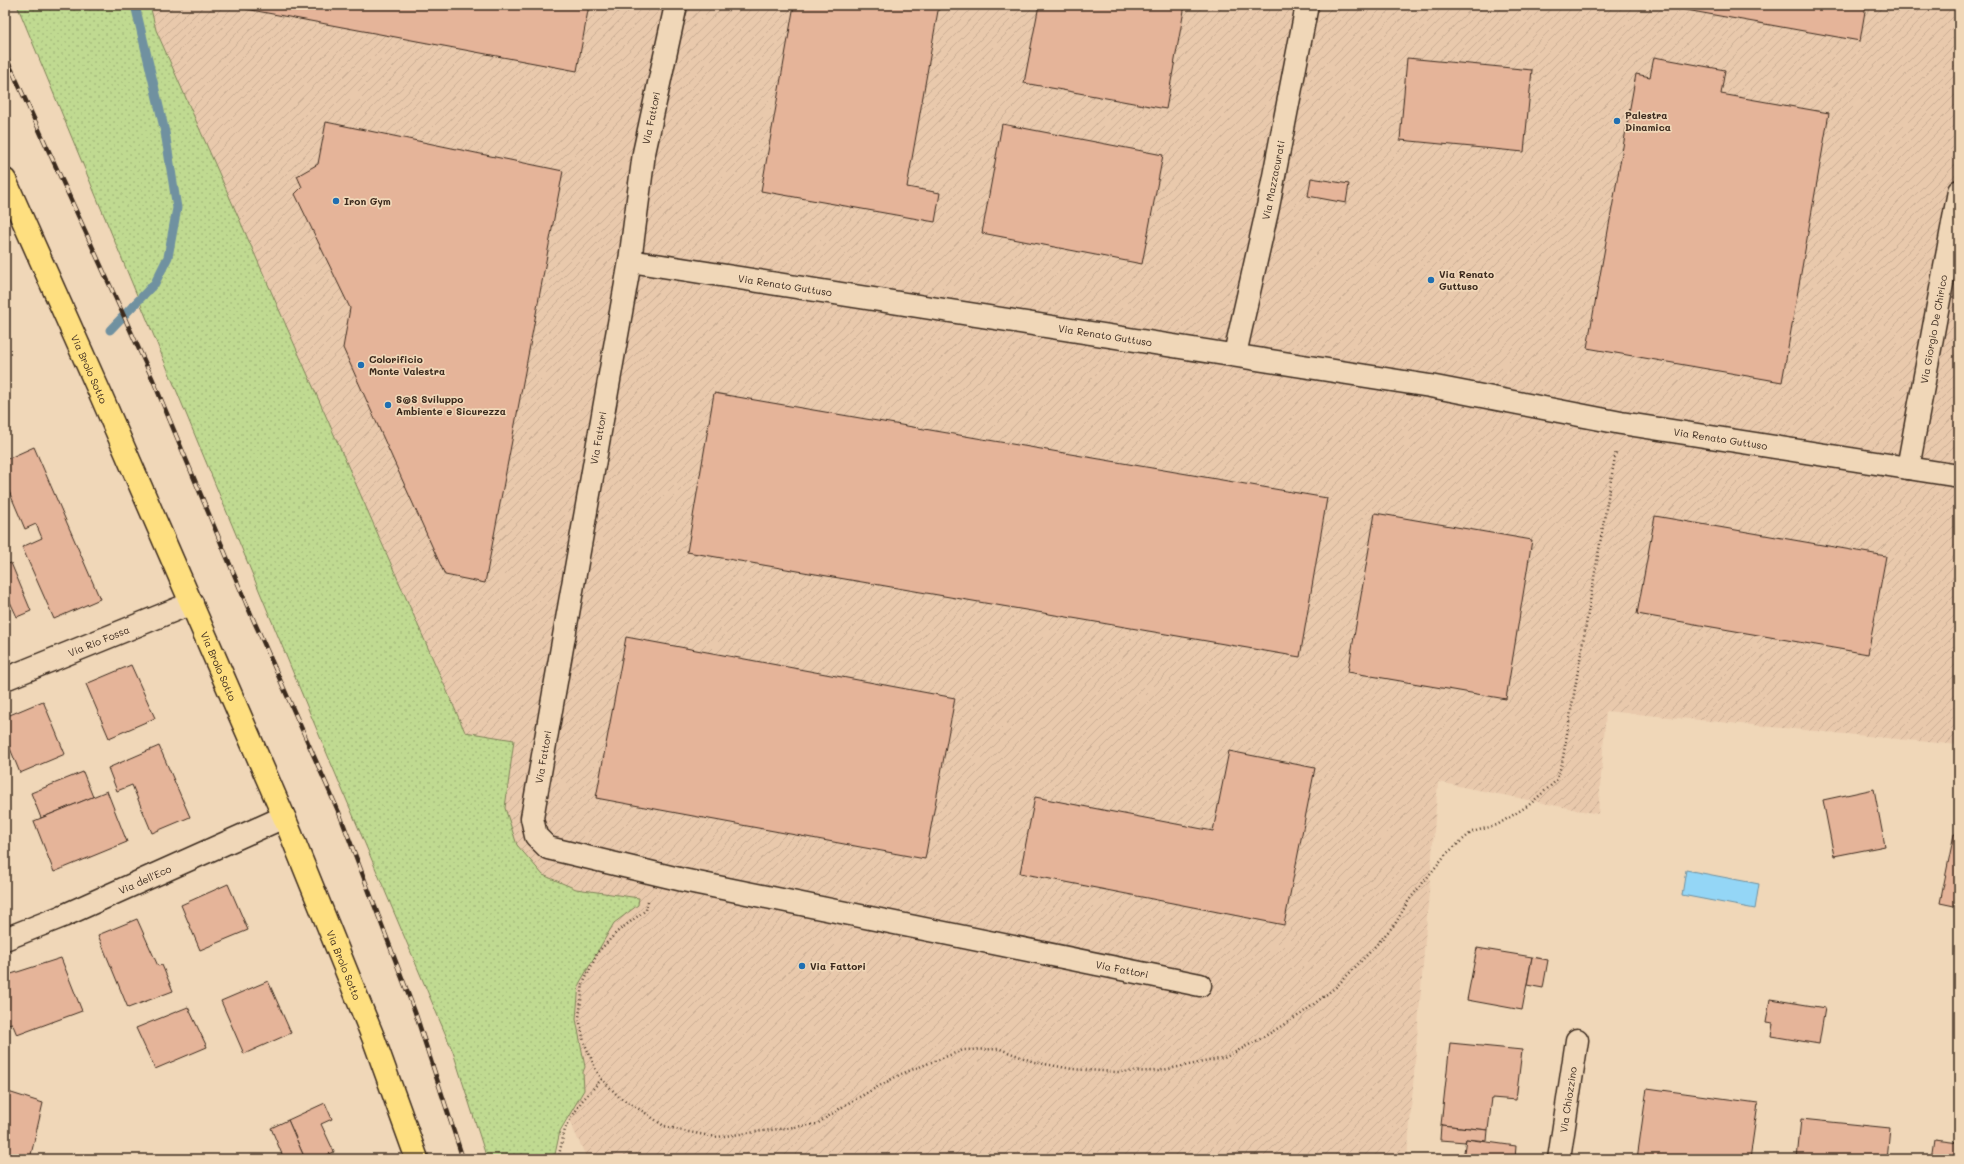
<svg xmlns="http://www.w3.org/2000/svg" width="1964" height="1164" viewBox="0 0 1964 1164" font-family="Mali,sans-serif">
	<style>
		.industrial { fill: url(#industrial-furrows) }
		.grass { fill: url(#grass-dots); stroke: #7e8258 }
		.water { fill: #94d6f6; stroke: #7091a0 }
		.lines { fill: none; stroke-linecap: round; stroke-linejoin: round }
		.stream { stroke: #7091a0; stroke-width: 9 }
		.building { fill: #e5b499; stroke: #3b2a1e }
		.minor-casing { stroke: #3b2a1e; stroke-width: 25 }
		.major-casing { stroke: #3b2a1e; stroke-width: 25 }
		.path { stroke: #3b2a1e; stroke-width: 2.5; stroke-dasharray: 1 3; stroke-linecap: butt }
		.minor { stroke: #f0d7b8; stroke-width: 22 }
		.major { stroke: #fedf80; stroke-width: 22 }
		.rail-casing { stroke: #3b2a1e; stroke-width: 4.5 }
		.rail { stroke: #f0d7b8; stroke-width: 3; stroke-dasharray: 9; stroke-linecap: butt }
		.poi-dot { fill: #1f6fb2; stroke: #f0d7b8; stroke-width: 1.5 }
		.labels { text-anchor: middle; stroke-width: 3.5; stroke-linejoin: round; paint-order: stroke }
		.poi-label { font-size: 10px; font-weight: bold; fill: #3b2a1e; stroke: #f0d7b8; text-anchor: start }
		.street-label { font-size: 10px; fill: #3b2a1e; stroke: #f0d7b8 }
	</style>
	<defs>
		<pattern id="industrial-furrows" width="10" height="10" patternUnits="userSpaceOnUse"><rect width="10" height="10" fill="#e9c9ac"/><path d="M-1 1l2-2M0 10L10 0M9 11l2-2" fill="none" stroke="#c9ad94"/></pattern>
		<pattern id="grass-dots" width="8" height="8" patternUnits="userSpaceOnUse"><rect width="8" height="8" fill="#c0da91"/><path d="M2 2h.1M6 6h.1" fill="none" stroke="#a6bb7d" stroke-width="1.8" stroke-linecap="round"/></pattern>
	</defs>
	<rect width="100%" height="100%" fill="#f0d7b8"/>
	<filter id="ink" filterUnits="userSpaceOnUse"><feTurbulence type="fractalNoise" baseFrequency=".025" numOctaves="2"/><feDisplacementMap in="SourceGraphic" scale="8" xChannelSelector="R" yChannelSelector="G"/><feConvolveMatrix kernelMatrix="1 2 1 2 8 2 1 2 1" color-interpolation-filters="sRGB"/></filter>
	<g filter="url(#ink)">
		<path class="industrial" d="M59 5H1959V745L1606 711 1598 814 1438 782 1407 1159H587Z"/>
		<path class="grass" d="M17 5H150L156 30 465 732 514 740 505 808 517 845 543 875 576 889 639 898 638 905 614 923 579 984 576 1019 585 1067 583 1072 584 1090 560 1131 554 1159H487L453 1052 309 711Z"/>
		<path class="water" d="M1686 870 1759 884 1755 909 1682 895Z"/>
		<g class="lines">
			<path class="stream" d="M110 330 155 283 168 257 177 208 165 132 135 5"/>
		</g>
		<g class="building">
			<path d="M247 5H589L577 71 246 9Z"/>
			<path d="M794 5H939L907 187 940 193 935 222 761 191Z"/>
			<path d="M1039 5H1185L1166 109 1024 83Z"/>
			<path d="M1658 5H1866L1860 41Z"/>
			<path d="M1654 57 1725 70 1721 94 1829 113 1782 382 1587 348 1636 74 1650 77Z"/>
			<path d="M1407 58 1532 70 1524 152 1400 140Z"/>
			<path d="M326 122 563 171 485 583 445 575 343 348 350 308 295 194 302 187 297 176 318 164Z"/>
			<path d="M1002 124 1163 155 1142 264 982 233Z"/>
			<path d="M1311 178 1349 184 1346 203 1308 196Z"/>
			<path d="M714 393 1327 498 1300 657 687 552Z"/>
			<path d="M34 447 100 599 54 619 22 547 42 538 36 524 25 529 5 482V460Z"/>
			<path d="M1375 513 1532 540 1506 699 1348 672Z"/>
			<path d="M1655 516 1886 556 1868 654 1637 614Z"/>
			<path d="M11 563 31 611 17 617 5 591V565Z"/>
			<path d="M626 637 955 698 925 859 596 798Z"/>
			<path d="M131 665 155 718 109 738 86 684Z"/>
			<path d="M43 701 65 754 20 773 5 736V717Z"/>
			<path d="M159 746 190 817 152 833 132 785 117 791 108 768Z"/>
			<path d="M1229 751 1315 768 1284 925 1020 873 1035 797 1213 831Z"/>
			<path d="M83 772 93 797 41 818 31 793Z"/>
			<path d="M1874 789 1885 846 1834 856 1823 800Z"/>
			<path d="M107 791 127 842 54 872 34 821Z"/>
			<path d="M1954 834 1959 835V907L1940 903Z"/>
			<path d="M228 884 248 930 200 950 181 905Z"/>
			<path d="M137 919 158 966 162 965 173 991 128 1008 98 935Z"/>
			<path d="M1477 948 1532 957 1522 1010 1467 1000Z"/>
			<path d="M1532 957 1548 960 1543 988 1527 985Z"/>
			<path d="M61 958 82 1011 17 1035 12 1023 5 1025V976Z"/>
			<path d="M268 981 291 1033 244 1054 221 1001Z"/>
			<path d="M1770 999 1825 1008 1819 1044 1771 1036 1773 1024 1766 1023Z"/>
			<path d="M188 1007 207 1047 155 1069 136 1028Z"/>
			<path d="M1450 1043 1522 1050 1516 1100 1492 1098 1488 1130 1441 1125Z"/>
			<path d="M1647 1088 1758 1103 1750 1159H1691L1668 1156V1159H1637Z"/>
			<path d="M5 1091 43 1103 30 1159H5Z"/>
			<path d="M325 1103 332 1119 321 1124 334 1152 318 1159H305L288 1120Z"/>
			<path d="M1801 1119 1890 1128 1887 1159H1797Z"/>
			<path d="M288 1120 305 1159H284L271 1128Z"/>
			<path d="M1441 1125 1488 1130 1487 1141 1466 1139 1465 1142 1440 1140Z"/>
			<path d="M1466 1139 1516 1146 1515 1159H1463Z"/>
			<path d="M1935 1139 1959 1142V1159H1932Z"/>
		</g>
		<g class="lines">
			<defs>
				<g id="minor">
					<path id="s1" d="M676 5 644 153 630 261 532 818 536 836 548 848 683 880 1200 985"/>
					<path id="s2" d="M630 261 1430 386 1621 423 1959 476"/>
					<path id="s3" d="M1235 354 1268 207 1307 5"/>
					<path id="s4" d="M1908 468 1959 191"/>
					<path id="s5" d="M5 679 192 603"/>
					<path id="s6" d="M5 939 63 916 284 817"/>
					<path id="s7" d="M1559 1159 1577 1040"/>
				</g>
				<g id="major">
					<path id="s8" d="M5 180 100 393 284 817 373 1037 417 1159"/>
				</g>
			</defs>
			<use href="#minor" class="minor-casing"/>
			<use href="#major" class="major-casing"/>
			<g class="path">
				<path d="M648 901 646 910 617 932 598 952 583 984 579 1018 584 1042 596 1070 602 1079 619 1097 644 1112 664 1126 683 1131 717 1137 817 1124 845 1105 901 1074 963 1050 1000 1049 1034 1062 1072 1069 1116 1072 1158 1071 1224 1058 1262 1038 1301 1014 1336 987 1369 953 1395 924 1409 900 1446 854 1472 832 1497 825 1529 805 1556 781 1562 763 1616 451"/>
				<path d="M558 1159 565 1129 581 1102 602 1079"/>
			</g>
			<use href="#minor" class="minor"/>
			<use href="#major" class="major"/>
			<defs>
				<path id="rail" d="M5 55 153 380 246 603 340 815 415 1012 463 1159"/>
			</defs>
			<use href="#rail" class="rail-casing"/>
			<use href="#rail" class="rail"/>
		</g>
	</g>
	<g class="poi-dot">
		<circle cx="1617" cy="121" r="4"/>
		<circle cx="336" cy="201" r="4"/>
		<circle cx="1431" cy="280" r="4"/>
		<circle cx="361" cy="365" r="4"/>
		<circle cx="388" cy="405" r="4"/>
		<circle cx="802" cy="966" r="4"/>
	</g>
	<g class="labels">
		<g class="poi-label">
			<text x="1625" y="119">Palestra<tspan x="1625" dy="12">Dinamica</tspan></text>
			<text x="344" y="205">Iron Gym</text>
			<text x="1439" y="278">Via Renato<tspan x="1439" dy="12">Guttuso</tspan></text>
			<text x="369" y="363">Colorificio<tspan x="369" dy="12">Monte Valestra</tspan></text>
			<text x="396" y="403">S@S Sviluppo<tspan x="396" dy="12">Ambiente e Sicurezza</tspan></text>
			<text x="810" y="970">Via Fattori</text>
		</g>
		<g class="street-label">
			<text transform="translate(651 118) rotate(-78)" y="4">Via Fattori</text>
			<text dy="4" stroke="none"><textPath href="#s3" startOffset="178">Via Mazzacurati</textPath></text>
			<text dy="4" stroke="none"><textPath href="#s2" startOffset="157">Via Renato Guttuso</textPath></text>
			<text dy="4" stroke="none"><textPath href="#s4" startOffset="141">Via Giorgio De Chirico</textPath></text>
			<text dy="4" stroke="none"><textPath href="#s2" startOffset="481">Via Renato Guttuso</textPath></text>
			<text dy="4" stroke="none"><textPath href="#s8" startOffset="207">Via Brolo Sotto</textPath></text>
			<text transform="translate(598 438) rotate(-80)" y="4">Via Fattori</text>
			<text dy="4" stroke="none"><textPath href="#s2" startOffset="1105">Via Renato Guttuso</textPath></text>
			<text dy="4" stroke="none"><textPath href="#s5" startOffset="101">Via Rio Fossa</textPath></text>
			<text dy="4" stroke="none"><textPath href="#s8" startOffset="531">Via Brolo Sotto</textPath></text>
			<text transform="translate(543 757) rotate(-80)" y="4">Via Fattori</text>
			<text dy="4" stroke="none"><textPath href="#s6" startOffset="152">Via dell'Eco</textPath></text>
			<text dy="4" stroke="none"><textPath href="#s8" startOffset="855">Via Brolo Sotto</textPath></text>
			<text dy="4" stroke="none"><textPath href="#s1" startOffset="1448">Via Fattori</textPath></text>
			<text dy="4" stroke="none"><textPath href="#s7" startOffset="60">Via Chiozzino</textPath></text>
		</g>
	</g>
	<rect width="1964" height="1164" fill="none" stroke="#f0d7b8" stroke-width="20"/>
	<rect x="10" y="10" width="1944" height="1144" fill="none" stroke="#3b2a1e" stroke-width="1.5" filter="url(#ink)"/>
</svg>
